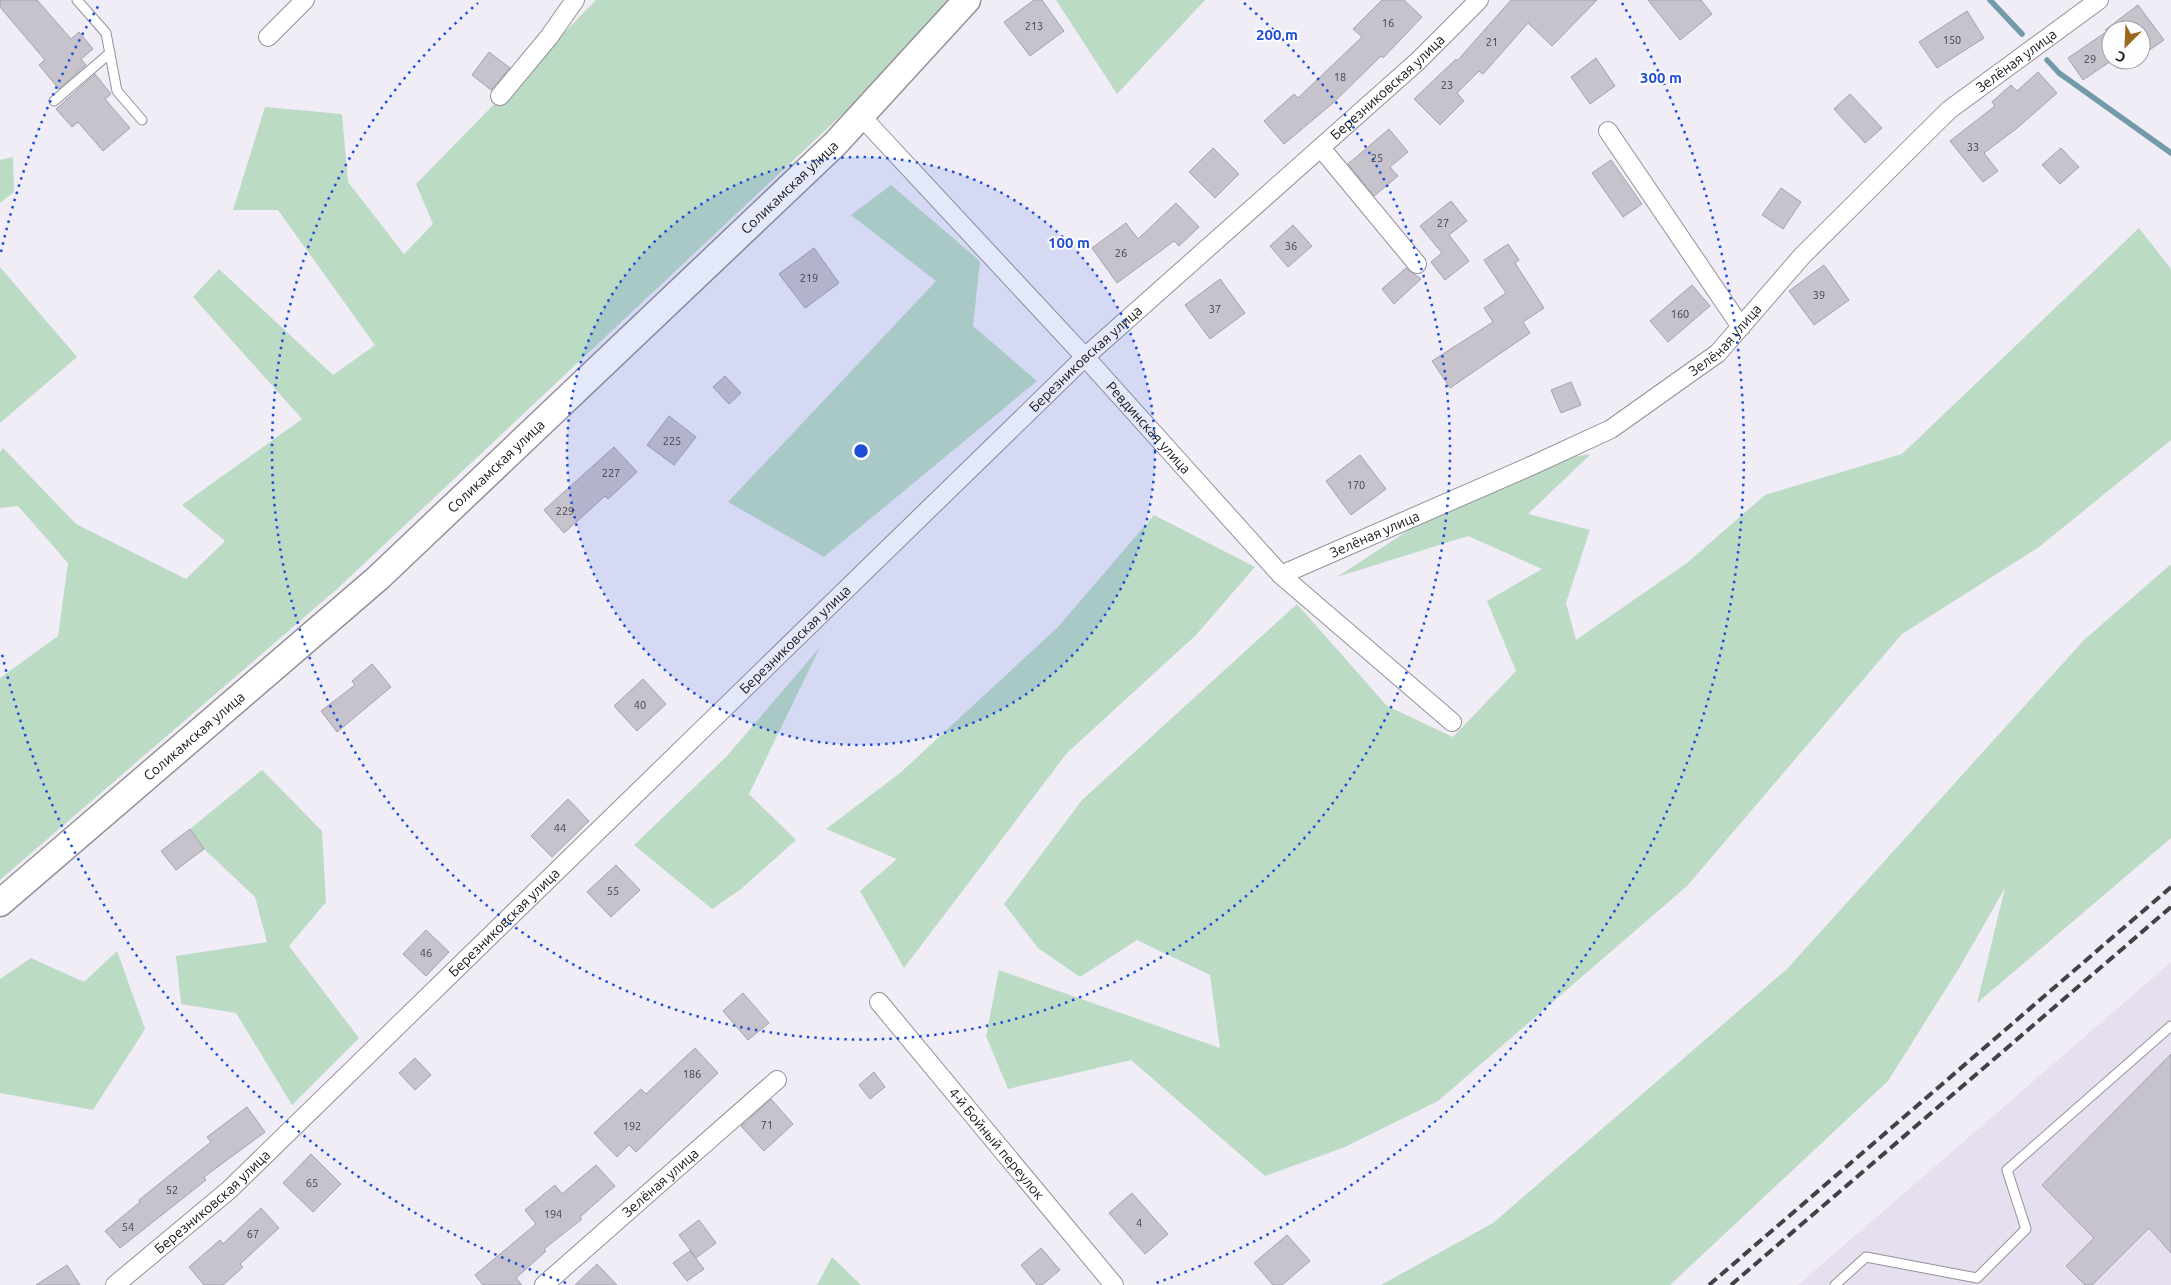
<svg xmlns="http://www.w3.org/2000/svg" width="2171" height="1285" viewBox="0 0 2171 1285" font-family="Ubuntu,sans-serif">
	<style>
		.built { fill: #e5dfef }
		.green { fill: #bcdbc5 }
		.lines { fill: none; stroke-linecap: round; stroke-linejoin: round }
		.stream { stroke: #739aa9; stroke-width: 5.5 }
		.building { fill: #c6c3cc; stroke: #a5a2ab }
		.service-casing { stroke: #949199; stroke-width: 11 }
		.minor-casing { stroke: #949199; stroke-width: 20 }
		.primary-casing { stroke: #949199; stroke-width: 29 }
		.service { stroke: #fff; stroke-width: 9 }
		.minor { stroke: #fff; stroke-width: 18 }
		.primary { stroke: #fff; stroke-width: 26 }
		.rail { stroke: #424145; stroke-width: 4; stroke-dasharray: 10 5; stroke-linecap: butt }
		.ring { fill: none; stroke: #1d4ed8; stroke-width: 2.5; stroke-dasharray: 2.5 5 }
		.labels { text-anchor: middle; stroke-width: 4; stroke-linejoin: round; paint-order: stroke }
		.number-label { font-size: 11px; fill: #434146 }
		.street-label { font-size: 14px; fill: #171619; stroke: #fdfcfe }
		.centre { fill: #1d4ed8; stroke: #fdfcfe; stroke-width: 2.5 }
		.ring-label { font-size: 15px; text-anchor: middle; font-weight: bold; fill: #1d4ed8; stroke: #fdfcfe; stroke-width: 4; stroke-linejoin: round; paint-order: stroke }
	</style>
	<rect width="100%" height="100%" fill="#f0edf7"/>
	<path class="built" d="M2171 962V1285H1798Z"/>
	<g class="green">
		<path d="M596 0H949L849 108 337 589 0 880V678L58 636 68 563 18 506 0 508V452L3 448 76 524 186 579 225 541 182 505 302 419 193 297 219 269 333 375 375 345 278 210H233L265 107 342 114 348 182 404 254 433 224 416 184Z"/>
		<path d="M1056 0H1205L1117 94Z"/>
		<path d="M13 157 14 192 0 203V160Z"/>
		<path d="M891 185 980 261 973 326 1037 381 824 557 728 502 936 281 851 215Z"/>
		<path d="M2139 228 2171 269V440L2039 547 1902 634 1687 886 1438 1101 1345 1147 1265 1176 1131 1060 1008 1089 986 1036 999 970 1220 1048 1210 975 1137 940 1080 977 1038 948 1004 904 1082 800 1297 604 1387 706 1453 737 1516 671 1487 601 1542 569 1468 536 1337 577 1450 503 1542 461 1591 454 1528 514 1590 530 1566 603 1576 640 1687 563 1765 495 1902 454Z"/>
		<path d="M0 267 77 357 0 423Z"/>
		<path d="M1154 515 1255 567 1196 635 1067 753 904 968 860 891 897 859 826 829 900 773 1058 627Z"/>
		<path d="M2171 564V838L1977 1003 2005 888 1961 965 1888 1081 1670 1285H1381L1493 1223 1787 969 2084 640Z"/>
		<path d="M820 647 749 794 796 840 741 889 712 909 634 845 727 756Z"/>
		<path d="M262 770 322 831 326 902 289 946 359 1038 292 1105 236 1013 181 1004 176 956 267 942 255 897 204 849 190 829Z"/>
		<path d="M117 951 145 1029 93 1110 0 1093V979L31 958 84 982Z"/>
		<path d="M832 1257 861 1285H817Z"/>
	</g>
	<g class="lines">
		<g class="stream">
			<path d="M1990 0 2022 34"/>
			<path d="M2047 60 2059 73 2171 153"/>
		</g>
	</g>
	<g class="building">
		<path d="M0 0H37L71 39 79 32 93 49 81 59 86 65 59 89 39 65 45 60 0 7Z"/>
		<path d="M1034 0H1042L1064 31 1030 56 1004 22Z"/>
		<path d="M1382 0H1404L1422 17 1383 58 1381 56 1333 103 1284 144 1264 121 1294 94 1298 98 1362 37 1353 29Z"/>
		<path d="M1511 0H1597L1552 46 1528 23 1483 74 1479 71 1457 93 1464 101 1440 125 1414 99 1456 59 1457 61Z"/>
		<path d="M1648 0H1701L1712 14 1680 40Z"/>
		<path d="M2138 5 2164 40 2141 56V30H2111V61L2083 80 2068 58 2109 30H2105Z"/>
		<path d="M1967 11 1984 38 1937 68 1919 42Z"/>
		<path d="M489 52 510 68 491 90 472 75Z"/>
		<path d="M1596 58 1615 86 1590 104 1571 77Z"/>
		<path d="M2038 72 2057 93 2016 129 1984 153 1998 171 1983 182 1950 141 1995 106 1992 102 2011 85 2017 91Z"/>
		<path d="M95 74 111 94 105 99 130 128 103 151 78 122 72 127 56 109Z"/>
		<path d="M1850 94 1882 128 1865 143 1834 109Z"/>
		<path d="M1389 129 1408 152 1390 167 1398 176 1374 196 1348 164Z"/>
		<path d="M1213 148 1239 174 1215 198 1189 172Z"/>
		<path d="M2061 148 2079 167 2060 184 2042 165Z"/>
		<path d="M1611 160 1642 204 1623 217 1592 173Z"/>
		<path d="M1781 188 1801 202 1783 229 1762 215Z"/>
		<path d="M1451 201 1467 221 1449 235 1469 261 1445 280 1431 262 1442 253 1420 226Z"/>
		<path d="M1176 203 1199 227 1179 246 1174 241 1117 283 1092 248 1126 223 1138 239Z"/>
		<path d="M1293 225 1312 246 1288 267 1270 246Z"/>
		<path d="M1508 244 1519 260 1515 263 1544 308 1523 322 1530 333 1450 388 1432 361 1493 322 1484 308 1506 293 1484 260Z"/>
		<path d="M814 248 839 283 805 308 779 274Z"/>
		<path d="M1824 265 1849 300 1814 325 1789 291Z"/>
		<path d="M1406 268 1421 279 1394 304 1382 289Z"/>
		<path d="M1220 279 1245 313 1210 339 1185 305Z"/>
		<path d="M1692 285 1710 306 1668 342 1650 321Z"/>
		<path d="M725 376 741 393 729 404 713 387Z"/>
		<path d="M1571 382 1581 405 1561 413 1551 390Z"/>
		<path d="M669 416 696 437 674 465 647 445Z"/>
		<path d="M614 447 637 472 608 499 605 496 564 533 544 510Z"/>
		<path d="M1360 455 1386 489 1351 515 1326 481Z"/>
		<path d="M372 664 391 687 337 732 321 711 355 685 352 681Z"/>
		<path d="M643 679 666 704 637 731 614 706Z"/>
		<path d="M568 799 589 821 552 857 531 836Z"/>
		<path d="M190 829 204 849 176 870 161 851Z"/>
		<path d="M616 865 640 890 611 917 587 892Z"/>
		<path d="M426 930 449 952 426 976 403 954Z"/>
		<path d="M743 993 769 1023 748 1040 723 1011Z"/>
		<path d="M695 1048 718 1073 636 1152 629 1145 617 1157 594 1133 641 1089 646 1094Z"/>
		<path d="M2171 1054V1253L2149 1228 2092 1285H2085L2066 1266 2094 1238 2042 1185Z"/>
		<path d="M415 1058 431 1075 415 1090 399 1073Z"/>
		<path d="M874 1072 885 1087 870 1099 859 1085Z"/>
		<path d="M771 1099 793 1124 764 1151 741 1126Z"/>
		<path d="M247 1107 265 1132 204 1177 206 1180 120 1248 105 1231 140 1202 139 1200 211 1142 207 1137Z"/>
		<path d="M311 1154 341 1184 313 1212 283 1183Z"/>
		<path d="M596 1165 615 1186 580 1217 582 1219 544 1249 546 1251 516 1278 522 1285H483L475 1275 536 1224 525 1210 555 1185 562 1194Z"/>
		<path d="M1132 1193 1168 1234 1145 1254 1109 1213Z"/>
		<path d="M261 1208 279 1228 240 1264 243 1267 223 1285H204L189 1267 220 1240 223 1244Z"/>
		<path d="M699 1220 716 1243 696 1258 679 1235Z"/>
		<path d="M1287 1235 1310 1261 1282 1285H1273L1254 1263Z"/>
		<path d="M1041 1248 1060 1270 1042 1285H1037L1021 1265Z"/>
		<path d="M690 1251 704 1269 687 1281 673 1263Z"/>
		<path d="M597 1264 617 1285H575Z"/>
		<path d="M67 1265 80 1285H36Z"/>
	</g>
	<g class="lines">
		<defs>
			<g id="service">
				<path d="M77 0 106 33 117 91 142 120"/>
				<path d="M54 101 110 53"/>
				<path d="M1835 1285 1866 1257 1977 1278 2026 1229 2007 1170 2171 1026"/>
			</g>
			<g id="minor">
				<path d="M268 37 305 0"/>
				<path d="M500 96 549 37 575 0"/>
				<path id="s1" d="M861 116 1085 357 1281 575 1452 722"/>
				<path d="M1608 131 1741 327"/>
				<path d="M1321 148 1417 264"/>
				<path id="s2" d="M1281 575 1533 465 1611 429 1718 353 1802 256 1949 110 2099 0"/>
				<path id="s3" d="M879 1002 1114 1285"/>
				<path id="s4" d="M115 1285 229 1190 1085 357 1418 61 1479 0"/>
				<path id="s5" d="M544 1285 777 1080"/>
			</g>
			<g id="primary">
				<path id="s6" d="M0 903 378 578 835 144 967 0"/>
			</g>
		</defs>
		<use href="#service" class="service-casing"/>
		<use href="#minor" class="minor-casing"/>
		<use href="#primary" class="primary-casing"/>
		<use href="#service" class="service"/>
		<use href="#minor" class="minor"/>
		<use href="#primary" class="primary"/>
		<g class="rail">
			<path d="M1709 1285 2171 887"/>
			<path d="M1731 1285 2171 907"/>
		</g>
	</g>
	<circle cx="861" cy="451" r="294" fill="#1d4ed8" fill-opacity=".12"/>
	<g class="ring">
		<circle cx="861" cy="451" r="294"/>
		<path d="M1244 3A589 589 0 1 1 478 3"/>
		<path d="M566 1283A883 883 0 0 1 1 650M1 252A883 883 0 0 1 100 3M1622 3A883 883 0 0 1 1156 1283"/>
	</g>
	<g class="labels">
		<g class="number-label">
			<text x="1388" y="27">16</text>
			<text x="1034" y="30">213</text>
			<text x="1952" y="44">150</text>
			<text x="1492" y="46">21</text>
			<text x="2090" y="63">29</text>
			<text x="1340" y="81">18</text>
			<text x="1447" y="89">23</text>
			<text x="1973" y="151">33</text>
			<text x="1377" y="162">25</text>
			<text x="1443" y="227">27</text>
			<text x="1291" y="250">36</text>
			<text x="1121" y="257">26</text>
			<text x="809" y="282">219</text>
			<text x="1819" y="299">39</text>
			<text x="1215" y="313">37</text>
			<text x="1680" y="318">160</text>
			<text x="672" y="445">225</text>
			<text x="611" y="477">227</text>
			<text x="1356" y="489">170</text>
			<text x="565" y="515">229</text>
			<text x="640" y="709">40</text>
			<text x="560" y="832">44</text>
			<text x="613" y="895">55</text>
			<text x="426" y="957">46</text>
			<text x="692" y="1078">186</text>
			<text x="767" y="1129">71</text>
			<text x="632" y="1130">192</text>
			<text x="312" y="1187">65</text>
			<text x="172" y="1194">52</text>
			<text x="553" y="1218">194</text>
			<text x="1139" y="1227">4</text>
			<text x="128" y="1231">54</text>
			<text x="253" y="1238">67</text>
		</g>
		<g class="street-label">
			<text dy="5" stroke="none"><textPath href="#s2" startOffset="911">Зелёная улица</textPath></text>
			<text dy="5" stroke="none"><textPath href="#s4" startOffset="1748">Березниковская улица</textPath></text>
			<text dy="5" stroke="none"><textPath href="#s6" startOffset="1066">Соликамская улица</textPath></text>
			<text dy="5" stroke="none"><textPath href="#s2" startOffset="506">Зелёная улица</textPath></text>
			<text dy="5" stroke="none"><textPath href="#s4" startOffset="1342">Березниковская улица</textPath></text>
			<text dy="5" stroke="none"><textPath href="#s1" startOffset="424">Ревдинская улица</textPath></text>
			<text dy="5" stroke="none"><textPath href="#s6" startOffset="661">Соликамская улица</textPath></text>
			<text dy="5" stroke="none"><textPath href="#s2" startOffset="102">Зелёная улица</textPath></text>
			<text dy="5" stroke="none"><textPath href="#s4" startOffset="938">Березниковская улица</textPath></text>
			<text dy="5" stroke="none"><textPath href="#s6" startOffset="256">Соликамская улица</textPath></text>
			<text dy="5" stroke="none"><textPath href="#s4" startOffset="532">Березниковская улица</textPath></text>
			<text dy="5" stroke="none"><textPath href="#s3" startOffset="184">4-й Бойный переулок</textPath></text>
			<text dy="5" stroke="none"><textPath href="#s5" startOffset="155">Зелёная улица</textPath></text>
			<text dy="5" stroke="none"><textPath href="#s4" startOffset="128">Березниковская улица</textPath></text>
		</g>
	</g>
	<circle cx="861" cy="451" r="8" class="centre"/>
	<g class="ring-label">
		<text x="1277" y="40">200 m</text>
		<text x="1661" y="83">300 m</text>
		<text x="1069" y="248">100 m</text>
	</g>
	<g transform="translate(2126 45) rotate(204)"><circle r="24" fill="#fdfcfe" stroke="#a1a0a2"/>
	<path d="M0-4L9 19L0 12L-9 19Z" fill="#9b691d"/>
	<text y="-8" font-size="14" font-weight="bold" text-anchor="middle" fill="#171619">С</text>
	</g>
</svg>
